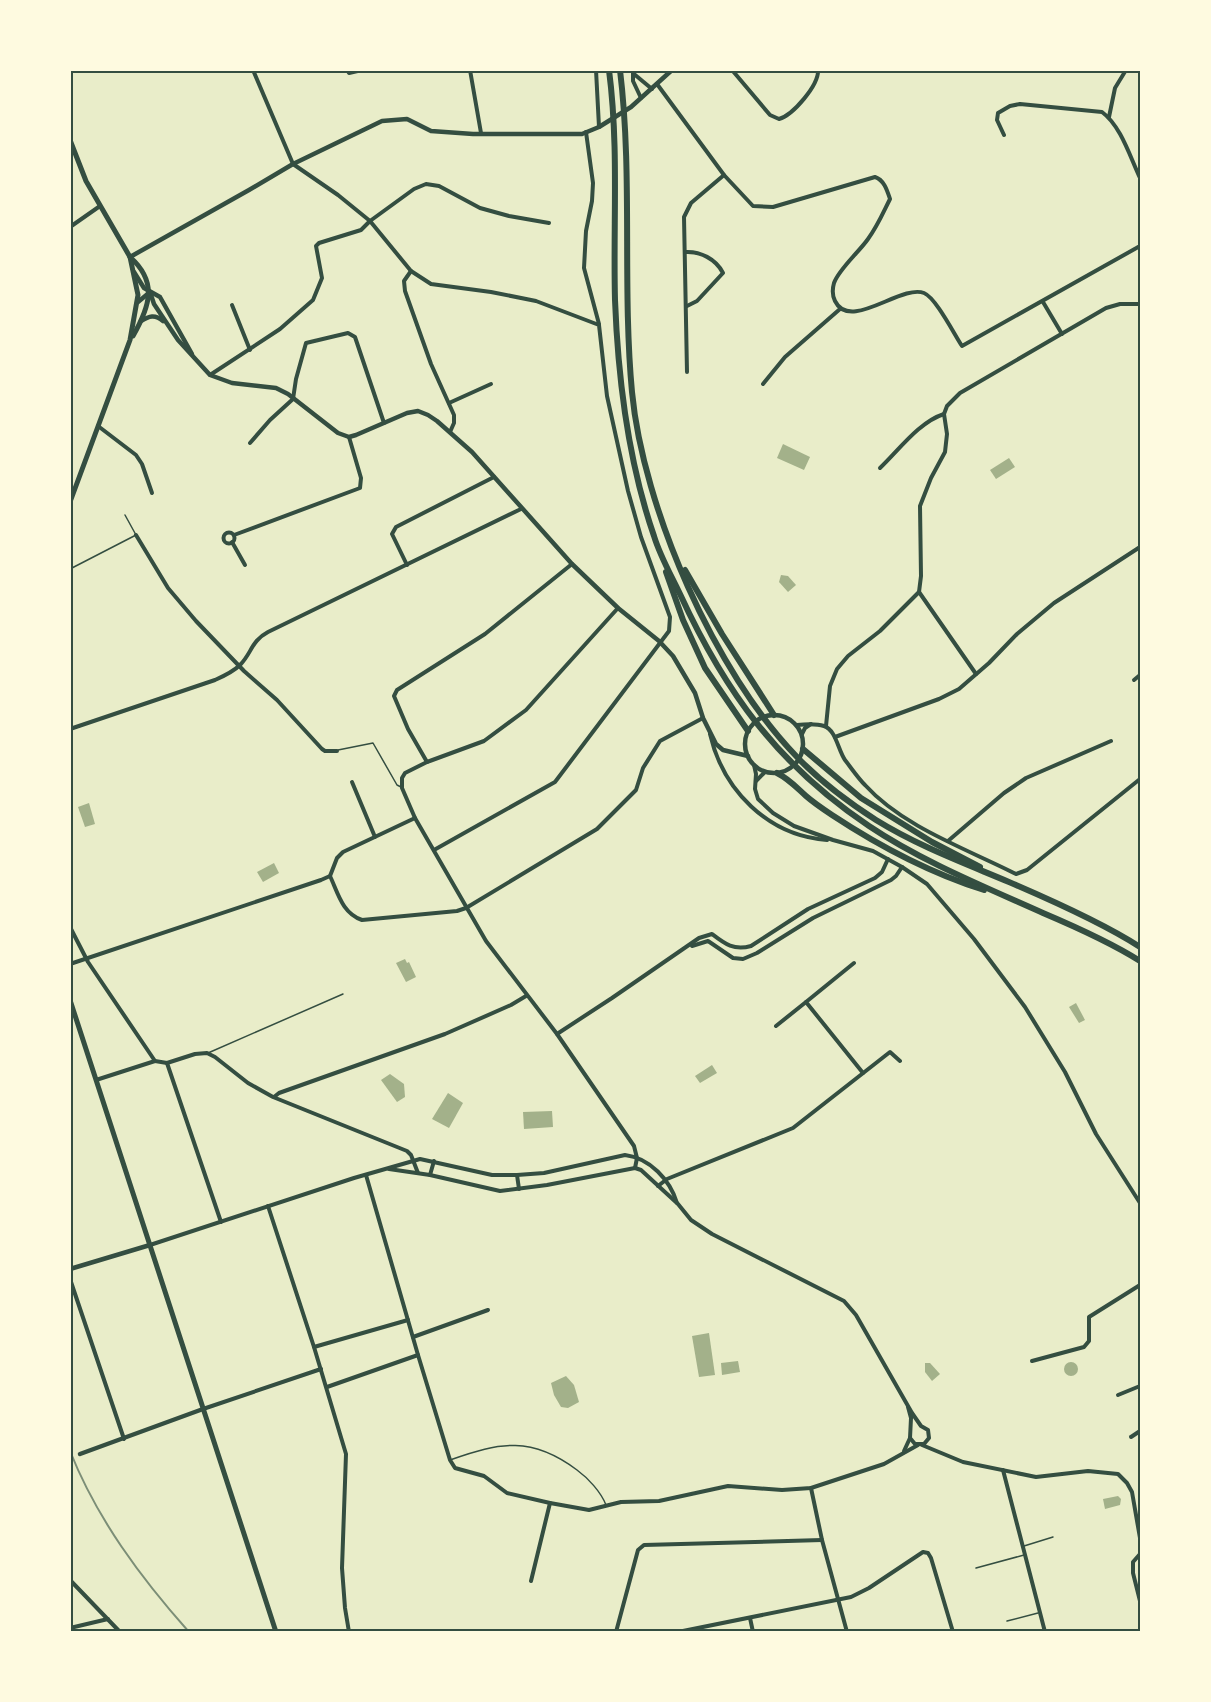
<svg xmlns="http://www.w3.org/2000/svg" width="1211" height="1702" viewBox="0 0 1211 1702" font-family="'Public Sans',sans-serif">
	<style>
		.water { fill: #a3b18a }
		.lines { fill: none; stroke-linecap: round; stroke-linejoin: round }
		.service { stroke: #344e41; stroke-width: 1.5 }
		.minor { stroke: #344e41; stroke-width: 4 }
		.tertiary { stroke: #344e41; stroke-width: 4.5 }
		.secondary { stroke: #344e41; stroke-width: 5 }
		.trunk { stroke: #344e41; stroke-width: 6 }
		.rail { stroke: #7c8e77; stroke-width: 2 }
		.neatline { fill: none; stroke: #344e41; stroke-width: 2 }
	</style>
	<rect width="100%" height="100%" fill="#e9edc9"/>
	<g class="water">
		<path d="M783 444 810 457 804 470 777 458Z"/>
		<path d="M1009 458 1015 467 996 479 990 470Z"/>
		<path d="M781 575 788 576 796 585 788 592 779 582Z"/>
		<path d="M89 803 95 824 85 827 78 807Z"/>
		<path d="M274 863 279 873 263 882 257 872Z"/>
		<path d="M405 959 407 963 409 962 416 977 406 982 396 963Z"/>
		<path d="M1076 1003 1085 1020 1079 1023 1069 1007Z"/>
		<path d="M712 1065 717 1073 700 1083 695 1076Z"/>
		<path d="M390 1074 404 1084 405 1097 397 1102 381 1080Z"/>
		<path d="M448 1093 463 1103 449 1128 432 1119Z"/>
		<path d="M552 1111 553 1127 524 1129 523 1112Z"/>
		<path d="M709 1333 715 1375 699 1377 692 1336Z"/>
		<path d="M738 1361 740 1372 722 1375 721 1363Z"/>
		<circle cx="1071" cy="1369" r="7"/>
		<path d="M925 1363H930L940 1374 932 1381 925 1372Z"/>
		<path d="M566 1376 574 1385 579 1402 568 1408 561 1407 554 1395 551 1383Z"/>
		<path d="M1118 1496 1121 1499 1120 1505 1105 1509 1103 1499Z"/>
	</g>
	<g class="lines">
		<g class="service">
			<path d="M70 569 136 535 125 515"/>
			<path d="M338 750 373 743 397 785 401 787"/>
			<path d="M208 1053 343 994"/>
			<path d="M450 1460C500 1442 532 1436 577 1470 588 1478 601 1492 606 1505"/>
			<path d="M1024 1546 1053 1537"/>
			<path d="M976 1568 1024 1555"/>
			<path d="M1007 1621 1038 1613"/>
		</g>
		<g class="minor">
			<path d="M253 70 293 164 338 195 370 221 411 271 431 284 491 292 536 301 599 325 607 396 628 491 641 537 670 617 669 631 555 782 434 850"/>
			<path d="M347 70 349 73 362 70"/>
			<path d="M470 70 481 133"/>
			<path d="M596 70 599 127"/>
			<path d="M633 70V81L641 98"/>
			<path d="M732 70 770 115 779 119C793 115 819 85 818 70"/>
			<path d="M634 74 652 89"/>
			<path d="M657 84 724 175 753 206 773 207 875 177C884 180 887 190 890 199 883 213 877 227 868 239 859 252 839 269 834 283 832 290 832 295 835 301 850 332 901 284 924 293 936 298 954 334 962 346L1140 246"/>
			<path d="M1109 117 1115 88 1126 70"/>
			<path d="M586 132 593 183 592 201 586 231 584 268 599 324"/>
			<path d="M1004 135 997 120 998 113 1010 106 1020 104 1102 112C1121 126 1130 157 1140 178"/>
			<path d="M70 227 100 206"/>
			<path d="M685 252C700 251 716 259 723 273L697 301 687 306"/>
			<path d="M411 271 404 281 405 291 431 364 454 415V423L450 432"/>
			<path d="M1043 302 1062 334"/>
			<path d="M232 305 250 350"/>
			<path d="M687 372 684 217 691 203 724 175"/>
			<path d="M210 375 280 329 313 300 322 278 316 246 319 243 361 230 370 221 414 189 426 184 439 186 480 208 509 216 549 223"/>
			<path d="M763 384 785 357 840 309"/>
			<path d="M449 403 491 384"/>
			<path d="M98 426 136 455 142 464 152 493"/>
			<path d="M250 443 270 420 293 399 296 379 306 343 348 333 355 337 384 423"/>
			<path d="M880 468C899 450 919 422 944 414"/>
			<circle cx="229" cy="538" r="5.5"/>
			<path d="M136 535 168 588 196 621 244 671 277 700 322 749 325 751H337"/>
			<path d="M234 535 360 488 361 478 349 437"/>
			<path d="M232 542 245 565"/>
			<path d="M407 565 392 534 396 527 494 477"/>
			<path d="M919 592 976 674"/>
			<path d="M618 608 526 710 484 741 427 762 405 773 402 778V788L415 818 486 941 557 1034 634 1146 637 1158 635 1168"/>
			<path d="M1134 680 1140 675"/>
			<path d="M797 725C806 724 815 723 824 726 836 730 838 750 845 760 852 769 858 778 865 785 903 827 967 849 1016 874L1027 870 1140 779"/>
			<path d="M826 726 830 686 837 669 848 656 880 631 919 592 921 576 920 506 931 478 945 452 947 434 944 414 947 406 960 393 1106 308 1120 304H1140"/>
			<path d="M70 729 215 680C224 676 233 672 240 665 252 653 251 641 268 632L521 509"/>
			<path d="M710 734C723 790 768 836 827 840"/>
			<path d="M802 734 805 728 811 724"/>
			<path d="M835 737 939 699 959 689 989 663 1017 634 1054 603 1140 547"/>
			<path d="M427 762 408 729 394 696 397 690 485 634 572 564"/>
			<path d="M754 765 756 774 755 789 758 799 773 813 794 826 833 840 873 851 902 867 927 884 974 939 1025 1007 1065 1072 1096 1134 1140 1203"/>
			<path d="M756 781 765 772"/>
			<path d="M352 782 375 837"/>
			<path d="M948 841 1004 793 1026 778 1111 741"/>
			<path d="M330 876C338 893 342 913 362 920L457 911 466 908 597 829 636 790 643 768 660 741 703 718"/>
			<path d="M70 927 88 962 155 1061 167 1063 195 1054 207 1053 215 1057 248 1083 273 1097 407 1151 411 1155 418 1173"/>
			<path d="M692 946 708 941 733 958 743 959 757 953 813 918 891 880 896 876 902 867"/>
			<path d="M854 963 806 1002 863 1073"/>
			<path d="M70 964 321 880 330 876 337 858 343 852 415 818"/>
			<path d="M776 1026 806 1002"/>
			<path d="M557 1034 612 998 699 938 712 934C725 944 734 951 751 946L808 909 875 878 882 872 888 859"/>
			<path d="M167 1063 221 1222"/>
			<path d="M96 1080 155 1061"/>
			<path d="M274 1097 279 1093 445 1034 511 1005 526 996"/>
			<path d="M389 1169 430 1175 500 1191 547 1185 635 1168 641 1170 678 1204 691 1220 712 1234 844 1301 856 1315 912 1413 921 1426 928 1430 929 1438 924 1444H915L910 1438 911 1418 908 1407"/>
			<path d="M430 1175 434 1161"/>
			<path d="M517 1175 519 1189"/>
			<path d="M658 1186 667 1179 793 1128 890 1052 900 1061"/>
			<path d="M268 1206 314 1347"/>
			<path d="M150 1245 354 1178 420 1159 492 1175H517L544 1173 625 1155C650 1158 670 1180 677 1203"/>
			<path d="M70 1279 124 1439"/>
			<path d="M413 1337 488 1310"/>
			<path d="M418 1355 450 1460 455 1468 484 1476 507 1493 550 1503 589 1510 621 1502 659 1501 728 1486 782 1490 811 1488 884 1464 918 1445"/>
			<path d="M1032 1361 1084 1347 1089 1341V1317L1140 1285"/>
			<path d="M327 1387 418 1355 366 1175"/>
			<path d="M1118 1395 1140 1386"/>
			<path d="M203 1409 321 1369"/>
			<path d="M1131 1437 1140 1431"/>
			<path d="M922 1445 963 1462 1036 1477 1088 1471 1118 1474 1127 1483 1132 1492 1140 1538"/>
			<path d="M904 1451 910 1438"/>
			<path d="M1003 1470 1045 1632"/>
			<path d="M811 1488 822 1540 847 1632"/>
			<path d="M1140 1554 1133 1562V1573L1140 1601"/>
			<path d="M70 1580 120 1632"/>
			<path d="M531 1581 550 1503"/>
			<path d="M750 1618 753 1632"/>
			<path d="M70 1628 108 1619"/>
			<path d="M349 1632 345 1608 342 1568 346 1454 314 1347 408 1320"/>
			<path d="M616 1632 638 1550 644 1545 822 1540"/>
			<path d="M678 1632 851 1597 869 1588 923 1552 928 1553 931 1558 953 1632"/>
		</g>
		<g class="tertiary">
			<path d="M130 257 249 190 293 164 382 121 407 119 431 131 473 134H582L599 127 631 107 672 70"/>
			<path d="M134 272 144 288 160 297 192 354"/>
			<path d="M150 292 154 304 178 340 210 375 232 383 276 388 288 394 338 433 349 437 356 435 407 413 418 411 428 415 437 421 472 452 572 564 618 608 659 641 673 656 695 693 703 718 716 744 723 750 748 756"/>
			<path d="M138 302 150 292"/>
			<path d="M141 321C149 316 155 314 163 321"/>
			<circle cx="774" cy="744" r="29"/>
			<path d="M70 1269 150 1245"/>
			<path d="M80 1454 203 1409"/>
		</g>
		<g class="secondary">
			<path d="M70 140 86 181 130 257 138 295 130 340 70 502"/>
			<path d="M130 257C158 282 150 306 133 336"/>
			<path d="M70 1000 276 1632"/>
		</g>
		<g class="trunk">
			<path d="M609 70C619 147 613 223 615 300 618 379 628 461 654 536 660 556 671 575 680 594 725 692 778 765 869 826 921 861 985 887 1043 913 1076 927 1110 942 1140 961"/>
			<path d="M620 70C633 177 622 285 632 392 643 508 715 673 797 757 820 781 848 802 876 820 918 846 964 863 1009 882 1051 900 1103 923 1140 947"/>
			<path d="M685 570 722 634 774 715"/>
			<path d="M666 572 683 620 705 668 748 731"/>
			<path d="M803 749 861 798 932 842 980 867"/>
			<path d="M777 773C789 779 796 787 806 796 814 803 823 809 832 815 879 846 930 873 984 890"/>
		</g>
		<path class="rail" d="M70 1451C97 1519 141 1578 189 1632"/>
	</g>
	<rect width="1211" height="1702" fill="none" stroke="#fefae0" stroke-width="144"/>
	<rect x="72" y="72" width="1067" height="1558" class="neatline"/>
</svg>
